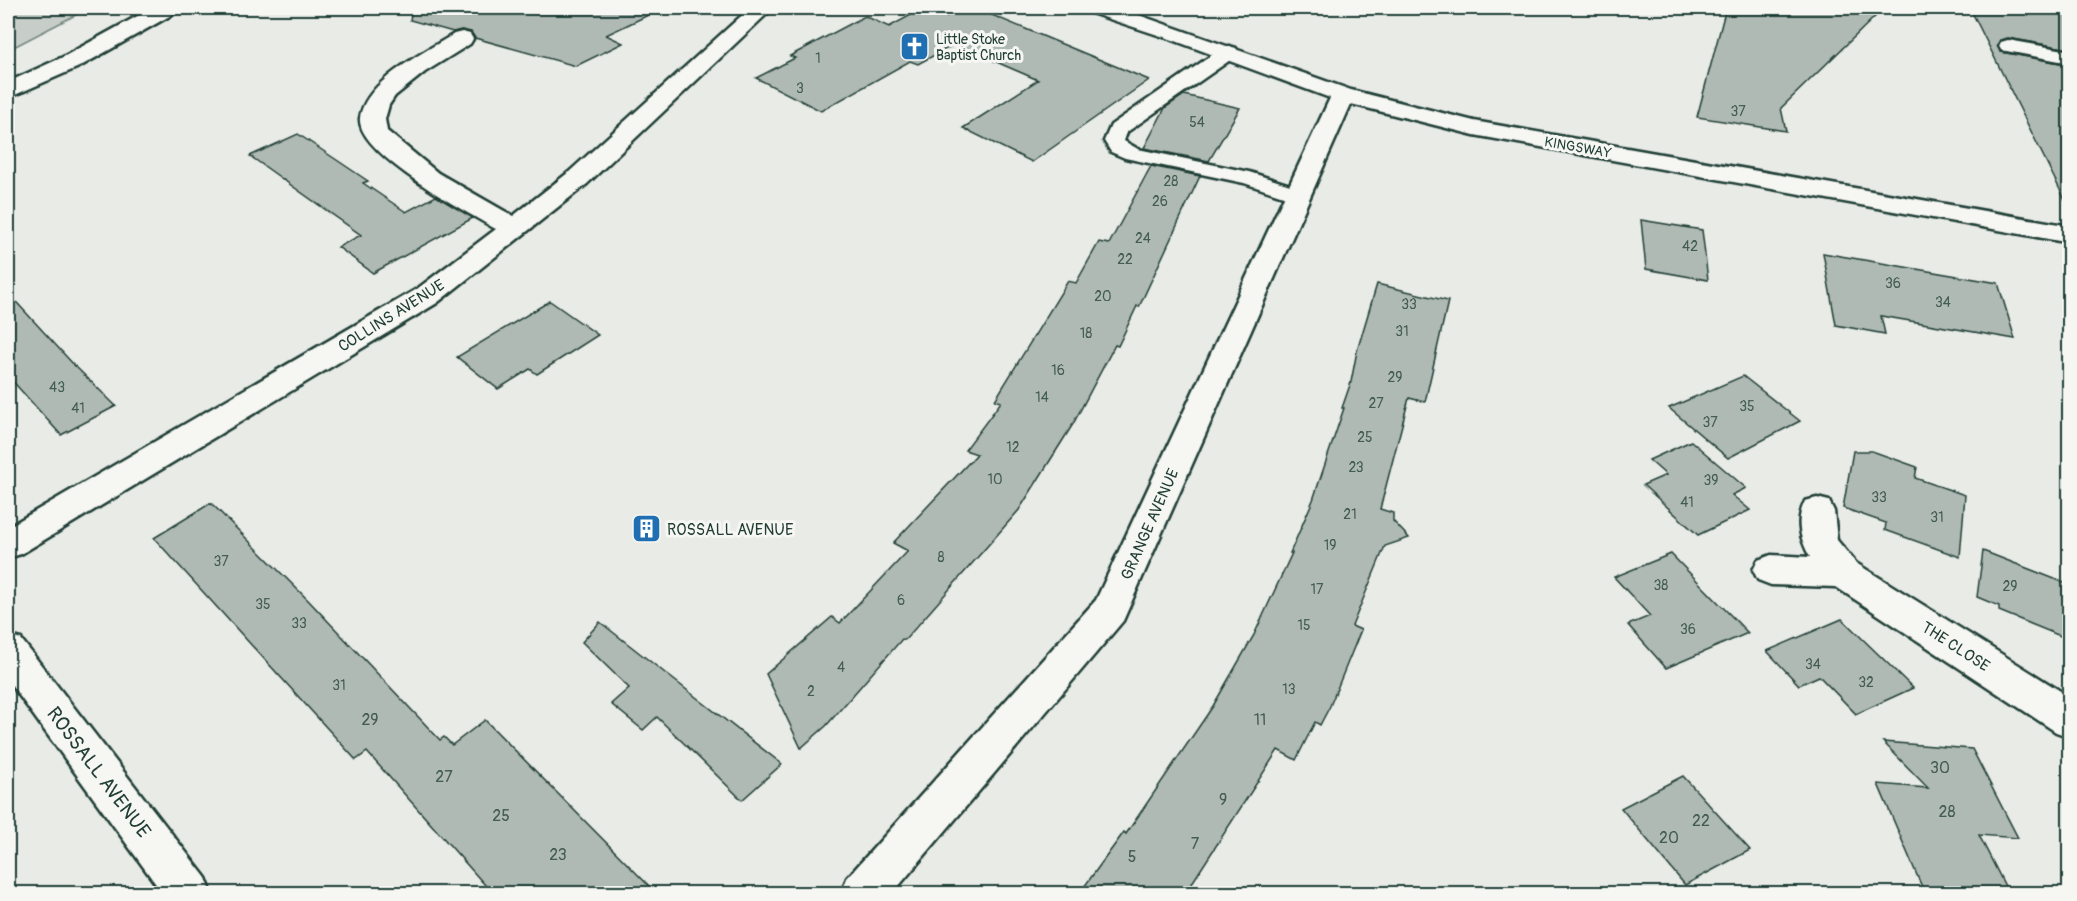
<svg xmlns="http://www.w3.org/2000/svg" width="2077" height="901" viewBox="0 0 2077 901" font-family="Pangolin,sans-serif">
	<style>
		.green { fill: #c7cec9; stroke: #73867e; stroke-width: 1.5 }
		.building { fill: #b0bab5; stroke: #1f3d34; stroke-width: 1.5 }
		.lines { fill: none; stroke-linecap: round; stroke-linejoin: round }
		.service-casing { stroke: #1f3d34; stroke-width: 5 }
		.minor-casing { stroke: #1f3d34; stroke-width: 5 }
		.tertiary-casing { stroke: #1f3d34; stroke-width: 5 }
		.service { fill: #f6f6f2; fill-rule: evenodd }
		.minor { fill: #f6f6f2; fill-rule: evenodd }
		.tertiary { fill: #f6f6f2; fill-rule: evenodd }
		.labels { text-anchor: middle; stroke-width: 6; stroke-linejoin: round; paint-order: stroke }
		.far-poi-label { font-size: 14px; fill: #1f3d34; stroke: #f6f6f2; text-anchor: start }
		.number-label { font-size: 14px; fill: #435c54 }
		.far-street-label { font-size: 14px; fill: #1f3d34; stroke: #f6f6f2 }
		.street-label { font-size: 16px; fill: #1f3d34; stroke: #f6f6f2 }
		.poi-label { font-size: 16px; fill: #1f3d34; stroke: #f6f6f2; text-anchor: start }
		.near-number-label { font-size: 16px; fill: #435c54 }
		.near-street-label { font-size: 20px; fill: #1f3d34; stroke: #f6f6f2 }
	</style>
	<rect width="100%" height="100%" fill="#e9ebe7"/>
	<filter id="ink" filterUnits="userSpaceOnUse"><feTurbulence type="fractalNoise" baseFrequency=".0167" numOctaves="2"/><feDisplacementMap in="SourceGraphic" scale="12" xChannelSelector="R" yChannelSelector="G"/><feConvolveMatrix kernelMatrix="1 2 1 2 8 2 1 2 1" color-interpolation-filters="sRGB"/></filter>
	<g filter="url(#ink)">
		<path class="green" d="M8 8H89L8 50Z"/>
		<g class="building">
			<path d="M412 8H663L606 35 623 43 576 66 475 38 471 32 461 30 453 32 410 20Z"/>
			<path d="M924 8 947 16 962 8H975L1149 80 1032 162 963 128 1038 80 955 44 918 64 910 61 821 111 756 78 795 58 790 56 865 16 889 27Z"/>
			<path d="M1726 8H1884L1781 108 1786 131 1697 117Z"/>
			<path d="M1970 8H2070V49L2008 38 2000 40 1997 45 2001 52 2070 65V210Z"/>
			<path d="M1184 95 1240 108 1209 161 1144 148 1165 108Z"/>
			<path d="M298 134 368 181 363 183 406 212 436 196 473 218 373 273 338 247 361 235 250 156Z"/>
			<path d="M1151 166 1200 176 1139 307 1137 306 1118 346 1115 345 1073 424 1019 510 905 640 902 639 826 726 801 748 766 674 832 617 840 623 908 551 893 543 977 454 965 450 1001 402 995 400 1068 281 1076 283 1099 242 1109 244Z"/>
			<path d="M1641 220 1702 230 1708 280 1646 269Z"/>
			<path d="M1823 253 1998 283 2015 339 1881 316 1885 334 1836 325Z"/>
			<path d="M1377 284 1448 301 1425 402 1409 398 1380 509 1393 513V521L1409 538 1385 546 1352 626 1361 630 1330 706 1320 725 1315 722 1296 760 1278 750 1185 894H1079L1124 832 1126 834 1213 706 1254 635 1292 553H1290L1313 500 1344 408H1342L1351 382 1357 351Z"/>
			<path d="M8 293 74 365 116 406 61 435 8 376Z"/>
			<path d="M550 301 598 335 537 374 530 369 498 389 457 357Z"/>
			<path d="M1743 376 1800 421 1728 458 1669 408Z"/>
			<path d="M1691 441 1746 488 1732 495 1750 510 1698 535 1643 485 1666 475 1649 460Z"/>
			<path d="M1853 451H1872L1917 467 1915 478 1965 495 1960 557 1885 530 1886 523 1843 508Z"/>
			<path d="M211 503 309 601 440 740 444 737 452 745 485 720 657 894H493L367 752 356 760 154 538Z"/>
			<path d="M1983 551 2070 585V640L1999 611V606L1977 597Z"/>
			<path d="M1671 554 1748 633 1666 668 1628 625 1650 616 1614 577Z"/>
			<path d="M1842 619 1913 688 1856 714 1819 676 1799 685 1767 651Z"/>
			<path d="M600 622 674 680 782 764 742 800 657 717 643 730 611 704 629 688 582 642Z"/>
			<path d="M1883 742 1972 749 2018 838 1979 835 2009 894H1925L1878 784 1928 788Z"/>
			<path d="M1683 776 1750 850 1685 885 1621 808Z"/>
		</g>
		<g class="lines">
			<defs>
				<g id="service">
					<path d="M2008 40 2070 51V63L2001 50 1999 46 2001 42Z"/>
					<path d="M1229 46 1236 48 1238 52 1236 56 1127 132 1124 141 1138 149 1249 172 1306 190 1309 195 1306 200 1298 201 1244 183 1125 158 1111 152 1104 141 1111 125 1222 48Z"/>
				</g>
				<g id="minor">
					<path d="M750 8H773L587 184 437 303 21 554 8 558V527L417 289 496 229C467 212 356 153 360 118 365 81 425 52 454 34L462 32 470 34 473 39 470 44 425 72 395 96 389 105 385 119 387 131 438 173 513 216 569 172Z"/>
					<path d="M1088 8H1119L1351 90 1474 121 2070 226V243L1474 135 1351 104 1123 621 892 894H841L847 878 1096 600 1330 98 1170 39 1091 13Z"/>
					<path d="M1817 498 1829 501 1834 511 1837 540 1856 563 2070 697V737L2056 732 1836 587 1771 585 1758 580 1753 570 1758 560 1771 555 1810 557C1800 539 1795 521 1805 501Z"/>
					<path d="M8 635 21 639 206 878 212 894H163L8 680Z"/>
				</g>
				<path id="tertiary" d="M152 8H178L175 13 79 67 8 98V82L63 57Z"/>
			</defs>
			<use href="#service" class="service-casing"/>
			<use href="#minor" class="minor-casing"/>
			<use href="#tertiary" class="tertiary-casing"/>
			<use href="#service" class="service"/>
			<use href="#minor" class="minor"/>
			<use href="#tertiary" class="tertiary"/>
		</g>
	</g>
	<defs>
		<symbol id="church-square" viewBox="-11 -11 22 22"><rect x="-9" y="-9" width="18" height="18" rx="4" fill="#1f6fb2" stroke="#f6f6f2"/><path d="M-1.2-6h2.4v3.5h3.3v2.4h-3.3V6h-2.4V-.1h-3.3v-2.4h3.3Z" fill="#fff"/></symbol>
		<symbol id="building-square" viewBox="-11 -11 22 22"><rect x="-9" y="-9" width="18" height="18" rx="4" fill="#1f6fb2" stroke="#f6f6f2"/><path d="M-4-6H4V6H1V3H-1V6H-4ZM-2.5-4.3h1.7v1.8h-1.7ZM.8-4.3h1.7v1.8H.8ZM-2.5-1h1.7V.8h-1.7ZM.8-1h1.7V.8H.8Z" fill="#fff"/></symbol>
	</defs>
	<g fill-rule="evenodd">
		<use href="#church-square" x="898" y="30" width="33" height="33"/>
		<use href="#building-square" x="630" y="512" width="33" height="33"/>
	</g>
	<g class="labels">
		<g class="far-poi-label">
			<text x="936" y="44">Little Stoke<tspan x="936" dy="16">Baptist Church</tspan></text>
		</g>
		<g class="number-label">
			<text x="818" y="63">1</text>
			<text x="800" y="93">3</text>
			<text x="1738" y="116">37</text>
			<text x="1197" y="127">54</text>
			<text x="1171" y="186">28</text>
			<text x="1160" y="206">26</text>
			<text x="1143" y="243">24</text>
			<text x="1690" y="251">42</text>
			<text x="1125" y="264">22</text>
			<text x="1893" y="288">36</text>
			<text x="1103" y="301">20</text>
			<text x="1943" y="307">34</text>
			<text x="1409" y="309">33</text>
			<text x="1402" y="336">31</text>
			<text x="1086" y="338">18</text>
			<text x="1058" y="375">16</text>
			<text x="1395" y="382">29</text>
			<text x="57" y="392">43</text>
			<text x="1042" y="402">14</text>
			<text x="1376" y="408">27</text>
			<text x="1747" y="411">35</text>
			<text x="78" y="413">41</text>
			<text x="1710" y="427">37</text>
			<text x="1365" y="442">25</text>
			<text x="1013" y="452">12</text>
			<text x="1356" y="472">23</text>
			<text x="995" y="484">10</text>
			<text x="1711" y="485">39</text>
			<text x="1879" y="502">33</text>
			<text x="1687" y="507">41</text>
			<text x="1350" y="519">21</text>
			<text x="1937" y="522">31</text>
			<text x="1330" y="550">19</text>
			<text x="941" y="562">8</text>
			<text x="221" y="566">37</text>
			<text x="1661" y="590">38</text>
			<text x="2010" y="591">29</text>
			<text x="1317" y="594">17</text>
			<text x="901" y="605">6</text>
			<text x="263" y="609">35</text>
			<text x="299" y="628">33</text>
			<text x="1304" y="630">15</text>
			<text x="1688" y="634">36</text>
			<text x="1813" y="669">34</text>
			<text x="841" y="672">4</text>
			<text x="1866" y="687">32</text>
			<text x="339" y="690">31</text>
			<text x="1289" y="694">13</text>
			<text x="811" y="696">2</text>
		</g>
		<g class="far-street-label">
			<text transform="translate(1578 147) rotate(10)" y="5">KINGSWAY</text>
		</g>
		<g class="street-label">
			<text transform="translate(391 315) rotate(-32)" y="6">COLLINS AVENUE</text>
			<text transform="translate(1149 524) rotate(-66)" y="6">GRANGE AVENUE</text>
			<text transform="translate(1956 646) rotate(33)" y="6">THE CLOSE</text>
		</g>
		<g class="poi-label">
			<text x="667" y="535">ROSSALL AVENUE</text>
		</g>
		<g class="near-number-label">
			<text x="370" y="725">29</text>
			<text x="1260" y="725">11</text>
			<text x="1940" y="773">30</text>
			<text x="444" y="782">27</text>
			<text x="1223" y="805">9</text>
			<text x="1947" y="817">28</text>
			<text x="501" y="821">25</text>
			<text x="1701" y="826">22</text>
			<text x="1669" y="843">20</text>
			<text x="1195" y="849">7</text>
			<text x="558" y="860">23</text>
			<text x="1132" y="862">5</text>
		</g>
		<g class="near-street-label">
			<text transform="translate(99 772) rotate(53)" y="7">ROSSALL AVENUE</text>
		</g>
	</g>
	<rect width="2077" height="901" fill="none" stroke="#f6f6f2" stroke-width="30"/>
	<rect x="15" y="15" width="2047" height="871" fill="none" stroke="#1f3d34" stroke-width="2" filter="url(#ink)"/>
</svg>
